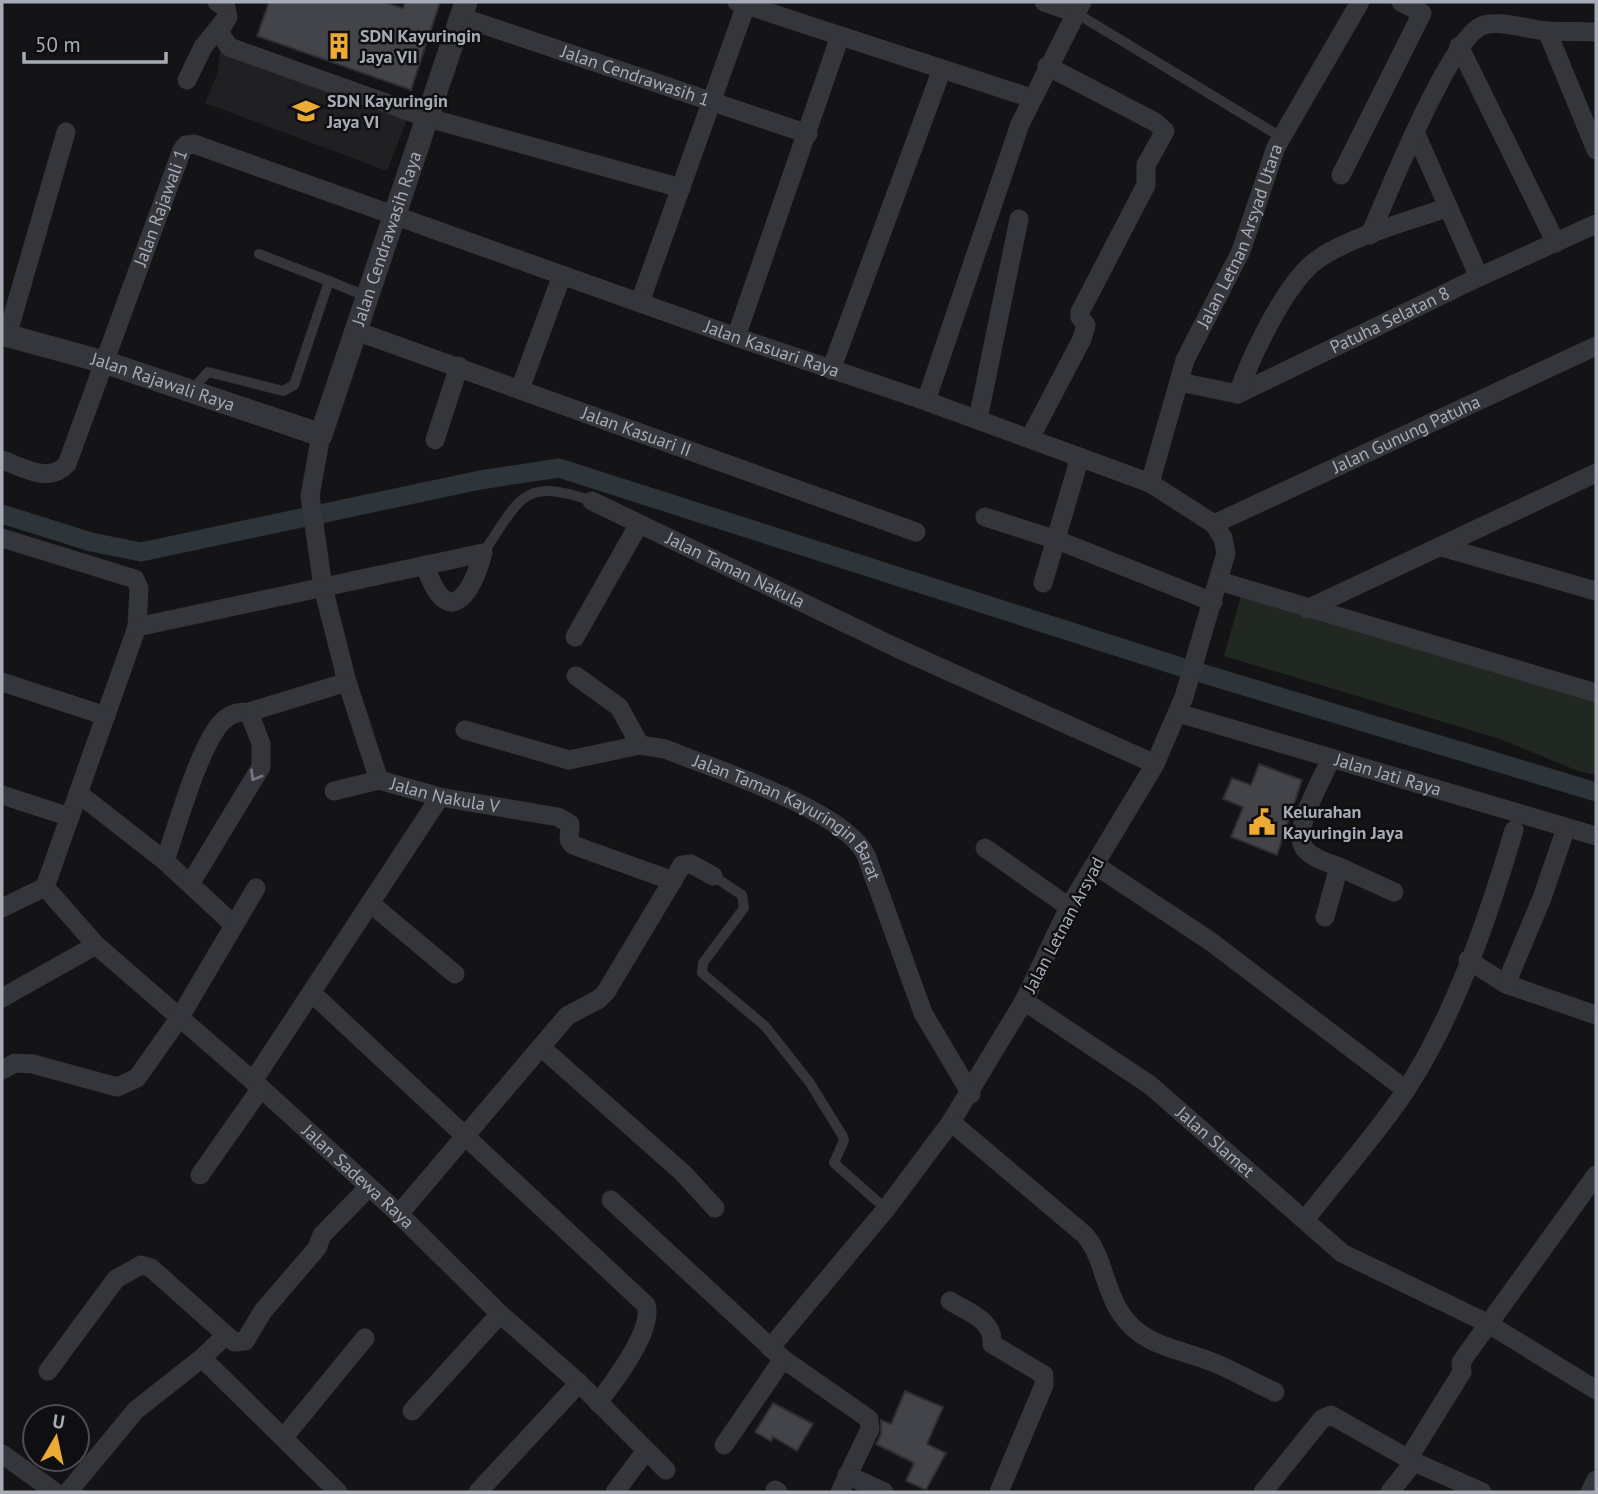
<svg xmlns="http://www.w3.org/2000/svg" width="1598" height="1494" viewBox="0 0 1598 1494" font-family="'PT Sans',sans-serif">
	<style>
		.built { fill: #202023 }
		.green { fill: #202821 }
		.lines { fill: none; stroke-linecap: round; stroke-linejoin: round }
		.canal { stroke: #2d353b; stroke-width: 19 }
		.building { fill: #434449; stroke: #2e2e32; stroke-width: 2 }
		.service { stroke: #35363b; stroke-width: 10 }
		.minor { stroke: #35363b; stroke-width: 19 }
		.tertiary { stroke: #35363b; stroke-width: 23 }
		.oneway { stroke: #73767f }
		.labels { text-anchor: middle; stroke-width: 5; stroke-linejoin: round; paint-order: stroke }
		.poi-label { font-size: 18px; font-weight: bold; fill: #a6abb6; stroke: #0f0f11; text-anchor: start }
		.street-label { font-size: 18px; fill: #a6abb6; stroke: #0f0f11 }
	</style>
	<rect width="100%" height="100%" fill="#141416"/>
	<path class="built" d="M220 52 407 119 387 171 205 103 217 74Z"/>
	<path class="green" d="M1241 596 1596 699V775L1578 771 1500 739 1224 656Z"/>
	<g class="lines">
		<path class="canal" d="M2 514 91 542 141 552 480 480 559 468 1181 667 1596 792"/>
	</g>
	<g class="building">
		<path d="M269 2H384L403 8 405 2H440L411 90 257 36Z"/>
		<path d="M1259 764 1302 780 1277 855 1231 837 1243 807 1223 799 1232 778 1251 785Z"/>
		<path d="M905 1391 943 1407 927 1444 946 1453 926 1490 906 1481 914 1463 876 1444 881 1434V1420L891 1424Z"/>
		<path d="M773 1403 813 1424 797 1451 773 1437 771 1441 755 1432Z"/>
	</g>
	<g class="lines">
		<g class="service">
			<path d="M1076 13 1281 137"/>
			<path d="M259 254 329 281"/>
			<path d="M191 391 208 372 283 391 294 385 329 281 368 297"/>
			<path d="M483 553C520 500 521 476 592 501"/>
			<path d="M713 876 742 895 744 908 703 963 702 973 765 1026 810 1083 842 1135 844 1140 834 1163 886 1209"/>
		</g>
		<g class="minor">
			<path d="M217 2 226 8 228 17 219 32 229 47 425 117 681 188"/>
			<path d="M737 2 1031 98"/>
			<path d="M1044 2 1076 13"/>
			<path id="s1" d="M461 17 808 134"/>
			<path d="M1547 31 1596 150"/>
			<path d="M1459 46 1556 243"/>
			<path d="M187 80 203 47 224 21"/>
			<path d="M1415 132 1479 277"/>
			<path d="M1341 175 1422 13 1401 2"/>
			<path d="M1370 235C1386 198 1451 34 1484 25 1503 20 1529 30 1548 31 1564 32 1580 31 1596 32"/>
			<path d="M640 302 747 2"/>
			<path id="s2" d="M356 331 916 532"/>
			<path d="M7 336 66 132"/>
			<path d="M736 337 840 36"/>
			<path d="M831 370 942 69"/>
			<path id="s3" d="M1179 382 1238 394 1479 277 1596 224"/>
			<path d="M520 389 562 275"/>
			<path d="M1238 394C1250 358 1284 287 1313 263 1343 238 1411 221 1448 207"/>
			<path d="M926 401 1020 124 1082 2"/>
			<path d="M978 419 1019 219"/>
			<path d="M321 435 310 496 323 587 347 682 379 780"/>
			<path d="M1030 438 1082 339 1086 325 1080 317V312L1146 185V165L1165 131 1155 122 1047 66"/>
			<path d="M435 440 459 366"/>
			<path id="s4" d="M2 460C25 468 49 484 67 464L182 150 186 145 194 144 736 337 926 401 1150 483 1214 524 1223 538 1226 553 1184 697 1155 764 1069 907 1024 1001 951 1122 886 1209 770 1348"/>
			<path id="s5" d="M1150 483 1185 360 1241 251 1276 147 1360 2"/>
			<path id="s6" d="M592 501 899 649 1155 764"/>
			<path d="M985 517 1057 540 1213 602"/>
			<path id="s7" d="M1214 524 1596 346"/>
			<path d="M2 538 135 579 139 588 137 627 45 887"/>
			<path d="M1442 547 1596 591"/>
			<path d="M1219 581 1596 693"/>
			<path d="M1043 583 1080 457"/>
			<path d="M1307 609 1596 473"/>
			<path d="M137 627 483 553C470 600 446 629 425 565"/>
			<path d="M575 637 639 524"/>
			<path d="M576 676 619 707 640 745"/>
			<path d="M2 682 106 716"/>
			<path id="s8" d="M1178 713 1596 836"/>
			<path id="s9" d="M465 730 569 760 640 745 665 749C714 769 843 809 866 855L923 1013 971 1094"/>
			<path id="s10" d="M379 780 440 797 558 817 570 824 569 840 573 845 673 881"/>
			<path d="M334 791 379 780"/>
			<path d="M78 793 165 861 234 925"/>
			<path d="M2 795 70 817"/>
			<path d="M985 848 1069 907"/>
			<path d="M165 861C176 829 201 740 224 720 232 713 238 712 249 712L347 682"/>
			<path d="M1095 865 1210 941 1406 1090"/>
			<path d="M1339 867 1394 892"/>
			<path d="M190 884 261 767V744L249 712"/>
			<path id="s11" d="M45 887 96 945 261 1088 399 1214 500 1314 579 1383 666 1470"/>
			<path d="M370 903 455 974"/>
			<path d="M2 908 45 887"/>
			<path d="M1325 917 1339 867C1327 862 1313 859 1304 848 1291 831 1323 777 1331 759"/>
			<path d="M1468 960 1506 984 1596 1015"/>
			<path d="M1506 984 1542 898 1566 828"/>
			<path d="M313 994 646 1305C654 1330 613 1383 598 1403"/>
			<path d="M2 998 96 945"/>
			<path id="s12" d="M1024 1001 1150 1085 1342 1253 1487 1323 1596 1390"/>
			<path d="M542 1048 683 1173 715 1208"/>
			<path d="M2 1070 15 1063 33 1064 117 1087 137 1078 180 1017 256 888"/>
			<path d="M253 1081 440 797"/>
			<path d="M951 1122 1085 1235C1104 1258 1104 1288 1120 1312 1141 1346 1177 1348 1212 1362 1233 1370 1253 1382 1275 1392"/>
			<path d="M200 1175 261 1088"/>
			<path d="M611 1200 783 1359 869 1419 870 1429 840 1492"/>
			<path d="M399 1214 567 1016 599 999 606 992 682 865 691 864 713 876"/>
			<path d="M1305 1220C1338 1177 1376 1135 1406 1090 1455 1015 1489 915 1514 830"/>
			<path d="M950 1301C968 1312 994 1320 992 1344L1044 1375V1385L999 1492"/>
			<path d="M202 1358 338 1492"/>
			<path d="M48 1371 116 1279 141 1265 151 1268 234 1342 245 1341 263 1311 317 1248 322 1235 369 1187"/>
			<path d="M412 1411 500 1314"/>
			<path d="M284 1437 365 1338"/>
			<path d="M724 1445 783 1359"/>
			<path d="M2 1454 55 1492"/>
			<path d="M1408 1459 1462 1372 1461 1362 1596 1175"/>
			<path d="M847 1475 884 1492"/>
			<path d="M775 1490 778 1492"/>
			<path d="M68 1492 136 1410 202 1358 226 1335"/>
			<path d="M478 1492 579 1383"/>
			<path d="M615 1492 645 1452"/>
			<path d="M1263 1492 1322 1419 1331 1415 1414 1462 1482 1492"/>
			<path d="M1390 1492 1414 1462"/>
			<path d="M1590 1492 1596 1480"/>
		</g>
		<path class="tertiary" id="s13" d="M2 334 104 362 321 435 466 2"/>
	</g>
	<defs><path id="oneway-chevron" d="M-2-3.5L2.5 0L-2 3.5" fill="none" stroke-width="1.6" stroke-linecap="round" stroke-linejoin="round" transform="scale(1.75)"/></defs>
	<use class="oneway" href="#oneway-chevron" transform="translate(255 776) rotate(120)"/>
	<defs>
		<symbol id="building-bare" viewBox="-9 -9 18 18"><path d="M-4-6H4V6H1V3H-1V6H-4ZM-2.5-4.3h1.7v1.8h-1.7ZM.8-4.3h1.7v1.8H.8ZM-2.5-1h1.7V.8h-1.7ZM.8-1h1.7V.8H.8Z" fill="#edab35" stroke="#0f0f11" stroke-width="2.5" paint-order="stroke"/></symbol>
		<symbol id="school-bare" viewBox="-9 -9 18 18"><path d="M0-5L7-2L0 1L-7-2ZM-4 1L0 2.5L4 1V4Q0 6-4 4Z" fill="#edab35" stroke="#0f0f11" stroke-width="2.5" paint-order="stroke"/></symbol>
		<symbol id="civic-bare" viewBox="-9 -9 18 18"><path d="M-.6-6.5H3V-4.5H.6V-3L4-1V1h2V6H-6V1h2V-1L-.6-3ZM-1.2 2.5V6h2.4V2.5Z" fill="#edab35" stroke="#0f0f11" stroke-width="2.5" paint-order="stroke"/></symbol>
	</defs>
	<g fill-rule="evenodd">
		<use href="#building-bare" x="320" y="27" width="38" height="38"/>
		<use href="#school-bare" x="287" y="92" width="38" height="38"/>
		<use href="#civic-bare" x="1243" y="803" width="38" height="38"/>
	</g>
	<g class="labels">
		<g class="poi-label">
			<text x="360" y="42">SDN Kayuringin<tspan x="360" dy="21">Jaya VII</tspan></text>
			<text x="327" y="107">SDN Kayuringin<tspan x="327" dy="21">Jaya VI</tspan></text>
			<text x="1283" y="818">Kelurahan<tspan x="1283" dy="21">Kayuringin Jaya</tspan></text>
		</g>
		<g class="street-label">
			<text dy="6" stroke="none"><textPath href="#s1" startOffset="184">Jalan Cendrawasih 1</textPath></text>
			<text dy="6" stroke="none"><textPath href="#s4" startOffset="343">Jalan Rajawali 1</textPath></text>
			<text dy="6" stroke="none"><textPath href="#s5" startOffset="264">Jalan Letnan Arsyad Utara</textPath></text>
			<text dy="6" stroke="none"><textPath href="#s13" startOffset="542">Jalan Cendrawasih Raya</textPath></text>
			<text dy="6" stroke="none"><textPath href="#s3" startOffset="229">Patuha Selatan 8</textPath></text>
			<text dy="6" stroke="none"><textPath href="#s4" startOffset="1032">Jalan Kasuari Raya</textPath></text>
			<text dy="6" stroke="none"><textPath href="#s13" startOffset="168">Jalan Rajawali Raya</textPath></text>
			<text dy="6" stroke="none"><textPath href="#s2" startOffset="298">Jalan Kasuari II</textPath></text>
			<text dy="6" stroke="none"><textPath href="#s7" startOffset="212">Jalan Gunung Patuha</textPath></text>
			<text dy="6" stroke="none"><textPath href="#s6" startOffset="159">Jalan Taman Nakula</textPath></text>
			<text dy="6" stroke="none"><textPath href="#s8" startOffset="219">Jalan Jati Raya</textPath></text>
			<text dy="6" stroke="none"><textPath href="#s10" startOffset="68">Jalan Nakula V</textPath></text>
			<text dy="6" stroke="none"><textPath href="#s9" startOffset="350">Jalan Taman Kayuringin Barat</textPath></text>
			<text transform="translate(1064 925) rotate(-62)" y="6">Jalan Letnan Arsyad</text>
			<text dy="6" stroke="none"><textPath href="#s12" startOffset="238">Jalan Slamet</textPath></text>
			<text dy="6" stroke="none"><textPath href="#s11" startOffset="427">Jalan Sadewa Raya</textPath></text>
		</g>
	</g>
	<rect width="1598" height="1494" fill="none" stroke="#a6abb6" stroke-width="7"/>
	<g transform="translate(56 1438) rotate(9)"><circle r="33" fill="#0f0f11" stroke="#4b4d53" stroke-width="2"/>
	<path d="M0-5L12 26L0 18L-12 26Z" fill="#edab35"/>
	<text y="-10" font-size="19" font-weight="bold" text-anchor="middle" fill="#a6abb6">U</text>
	</g>
	<path d="M24 52v10h142v-10" fill="none" stroke="#a6abb6" stroke-width="3.5"/>
	<text x="35" y="52" font-size="21" fill="#a6abb6" stroke="#0f0f11" stroke-width="5" paint-order="stroke">50 m</text>
</svg>
